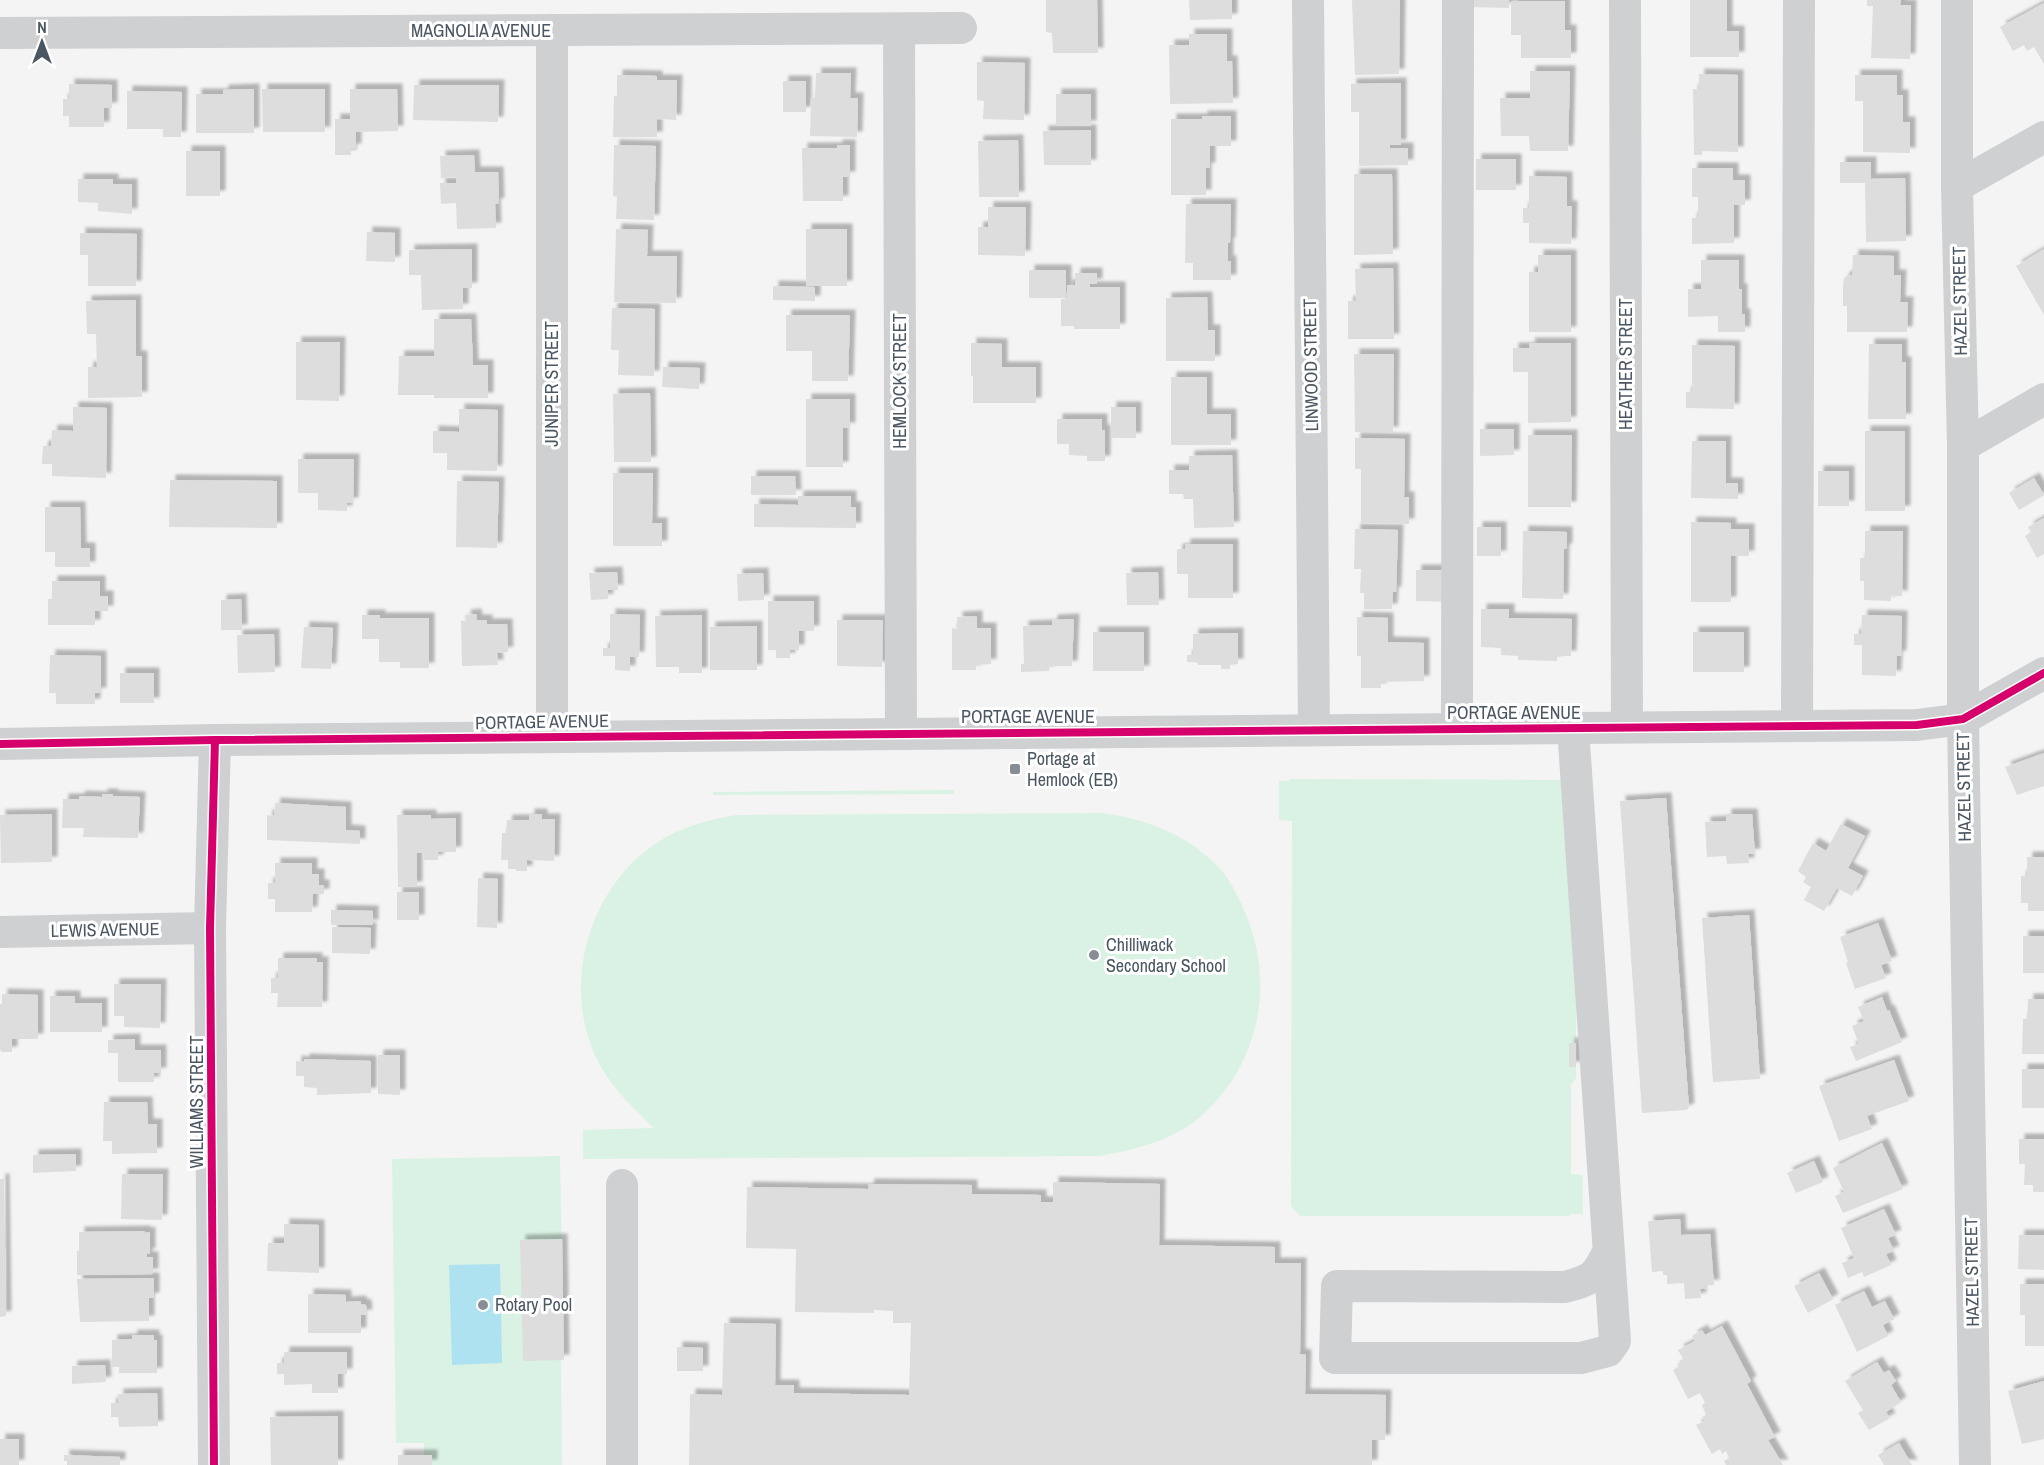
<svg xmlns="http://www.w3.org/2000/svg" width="2044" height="1465" viewBox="0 0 2044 1465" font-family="'Archivo Narrow',sans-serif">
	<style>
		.green { fill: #d9f2e3 }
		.water { fill: #aee2f0 }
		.building { fill: #ddddde; filter: url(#shadow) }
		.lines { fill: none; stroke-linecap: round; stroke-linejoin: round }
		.minor { stroke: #ced0d2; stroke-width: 32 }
		.cycleway-casing { stroke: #fff; stroke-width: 11 }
		.cycleway { stroke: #d6006c; stroke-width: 8 }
		.poi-dot { fill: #868d94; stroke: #fff; stroke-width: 2 }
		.labels { text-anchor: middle; stroke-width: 6; stroke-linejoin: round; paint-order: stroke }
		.street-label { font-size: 18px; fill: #4a5661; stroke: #fff }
		.poi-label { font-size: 18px; fill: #4a5661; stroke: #fff; text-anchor: start }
	</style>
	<defs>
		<filter id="shadow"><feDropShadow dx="5.5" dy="-5.5" stdDeviation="1.5" flood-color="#0004"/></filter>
	</defs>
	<rect width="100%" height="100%" fill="#f4f4f4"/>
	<g class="green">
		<path d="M1289 779 1562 780 1570 788 1569 908 1576 916V1078L1571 1085V1174L1583 1175V1214H1571L1570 1216H1300L1291 1206 1292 821 1279 820V781H1289Z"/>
		<path d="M954 790V794L713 795V792Z"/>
		<path d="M1102 813C1147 819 1191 836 1222 871 1232 883 1240 900 1246 915 1276 985 1258 1067 1200 1117 1172 1141 1134 1150 1099 1156L583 1159V1130L654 1128C634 1109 615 1091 601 1067 559 992 586 891 655 844 680 827 707 820 736 815Z"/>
		<path d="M560 1156 564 1360H561L562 1465H424V1443H396L392 1159Z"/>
	</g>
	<path class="water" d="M500 1264 502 1363 452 1365 449 1265Z"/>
	<g class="building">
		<path d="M1046 0H1097L1098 53H1053L1052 33 1046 32Z"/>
		<path d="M1189 0H1232V19L1190 20Z"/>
		<path d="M1352 0H1400L1399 74 1355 75Z"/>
		<path d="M1472 0H1509V8L1472 7Z"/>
		<path d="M1690 0H1727V31H1739V57H1690Z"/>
		<path d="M1867 0H1901L1900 5H1911L1910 59 1871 58 1873 6H1867Z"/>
		<path d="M1511 1H1565V30H1571V58H1521V35H1511Z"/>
		<path d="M2044 3V64L2034 47 2027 51 2024 45 2013 51 2000 27Z"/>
		<path d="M1189 34H1227V61H1232L1233 103 1170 104 1169 45H1189Z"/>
		<path d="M977 62 1025 63 1024 120 983 119 984 101 977 100Z"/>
		<path d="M1530 71H1570L1568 151H1530L1529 136H1501L1500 98H1530Z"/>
		<path d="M816 73H851L850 98H858L857 137 810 136 811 98H815Z"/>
		<path d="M1699 74 1738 75V152L1702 151V155H1694L1693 89H1699Z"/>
		<path d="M617 75 657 76V80H677L676 120 657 119V137H613L614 96H617Z"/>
		<path d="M1855 75H1897V95H1903V122H1910V153L1863 152V101H1855Z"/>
		<rect x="783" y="81" width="23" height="31"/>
		<path d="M1401 83V145H1390V148H1408V165L1359 166V112H1351V84Z"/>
		<path d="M69 84 112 85V108H104V127H69V116H63V99H69Z"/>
		<path d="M414 85H499L498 122 413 120Z"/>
		<path d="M254 89V133H196V94H223V90Z"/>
		<path d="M262 89H325V132H263Z"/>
		<path d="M350 89H397L398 131 356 132V149H351V155H335V119H350Z"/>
		<path d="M127 91 182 92 181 137H163V129H127Z"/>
		<rect x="1056" y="94" width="35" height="32"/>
		<path d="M1202 116H1231V146H1210V168H1206V195H1171V119H1202Z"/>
		<path d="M1091 130V165H1044L1043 131Z"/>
		<path d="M1018 140 1019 197H979L978 141Z"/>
		<path d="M614 145 656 146 654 220 616 219 617 197 613 196Z"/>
		<path d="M837 145H850V177H843V201H803L802 148H837Z"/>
		<rect x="186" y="151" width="34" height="45"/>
		<path d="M474 155 475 172H498L499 203 495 204 496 228 457 229 456 203 441 204 440 183H456V177L441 178 440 156Z"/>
		<rect x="1476" y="159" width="40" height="31"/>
		<path d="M1840 162H1871V179L1905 178 1906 241 1866 242 1865 183H1840Z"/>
		<path d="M1692 168H1733V180H1745V205H1734V243L1692 244V218H1698V197H1692Z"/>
		<path d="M1354 174H1392L1393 254 1354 255Z"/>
		<path d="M1529 176 1567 177V206H1572L1571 244 1529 243V223H1523V208H1529Z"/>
		<path d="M78 179H113V184H132V214L98 211V203L78 202Z"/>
		<path d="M1186 204H1231L1230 243H1228V261H1231V280H1193V263H1185Z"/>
		<path d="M988 207H1026L1025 256 978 255V227H988Z"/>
		<path d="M616 229 648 230 647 256H677L676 303 614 302Z"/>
		<rect x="806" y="229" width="41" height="57"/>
		<path d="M367 232 395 233V262L366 261Z"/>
		<path d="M80 233 137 234 136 286H88V255H80Z"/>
		<path d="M472 249V288H463V309L422 310 421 278V275H409V250Z"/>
		<path d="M2044 249V315L2016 266Z"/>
		<path d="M1538 255H1571V332H1529V272H1538Z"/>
		<path d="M1853 255 1894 256V275H1901L1900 302H1908L1907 332H1847V306H1843V285L1844 278 1848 275H1852Z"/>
		<path d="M1701 260H1739V289H1742V314H1745V332H1718V316L1688 317V289H1701Z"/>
		<path d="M1393 268 1394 339H1348V301H1356L1355 269Z"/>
		<rect x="1029" y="270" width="37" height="28"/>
		<path d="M1075 273H1097V284H1090V287H1120V329H1074V326H1061V299H1067V285H1075Z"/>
		<path d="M773 286 815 287V301L773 300Z"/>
		<path d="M1207 297 1208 330H1215V361H1166V298Z"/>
		<path d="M136 300V356H142V397L88 398V367H97L96 334H87L86 301Z"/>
		<path d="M612 308 655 309 654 376 618 375 619 350H611Z"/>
		<path d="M786 315H850L848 381H812V351H786Z"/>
		<path d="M434 319H471L473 365H488V398H434V395H398L399 356H434Z"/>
		<path d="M296 342H340L339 401 296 400Z"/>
		<path d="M971 343 1002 344V367H1036V403H973V376H971Z"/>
		<path d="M1529 343H1571V422L1528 423V372H1513V348H1530Z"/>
		<path d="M1869 344H1902V362H1906V419H1868Z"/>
		<path d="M1692 345 1735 346 1734 409 1686 408V392H1692Z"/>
		<path d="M1354 354H1394L1393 432H1355Z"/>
		<path d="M663 367 700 368 699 389 662 387Z"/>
		<path d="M1171 377H1207V414H1231V445H1171Z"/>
		<path d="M650 393 651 462H614L613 394Z"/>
		<path d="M806 399H850V428H843V467H806Z"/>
		<path d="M73 407 107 408 106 478 52 476V464H42L43 446H51L52 430 73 431Z"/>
		<rect x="1111" y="407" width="25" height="31"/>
		<path d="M459 409 498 410 497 471 447 470V453H433V431L459 432Z"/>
		<path d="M1057 419H1102V430H1105V461H1087V456L1069 455V444H1057Z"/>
		<path d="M1480 429H1514V455L1480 456Z"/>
		<rect x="1865" y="431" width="40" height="80"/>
		<path d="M1528 435H1572L1571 507H1528Z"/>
		<path d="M1355 438 1405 439 1404 497H1409V524L1361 523V469H1355Z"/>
		<path d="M1692 441H1726V483H1738V499L1691 498Z"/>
		<path d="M1232 455 1234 527 1194 528 1193 499H1184L1183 494H1169V470H1189V456Z"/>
		<path d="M298 459H354L353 503H347V511L318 510V493H298Z"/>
		<rect x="1818" y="471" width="31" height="35"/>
		<path d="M613 473H653L652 523H662V546H613Z"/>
		<path d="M751 476H795L796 495H751Z"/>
		<path d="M2034 478 2044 495 2019 510 2009 493Z"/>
		<path d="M170 480 277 481V528L169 527Z"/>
		<path d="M457 481 499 482 497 548 456 547Z"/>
		<path d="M798 496H851V507H856V528L754 527V504L798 505Z"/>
		<path d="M45 507H80L81 548H90V567H55V552H45Z"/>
		<path d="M2044 518V554L2037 558 2025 536 2031 532 2028 527Z"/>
		<path d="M1691 522 1731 523V529H1749V556H1731V602H1691Z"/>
		<rect x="1477" y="527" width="24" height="29"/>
		<path d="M1355 529 1398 530 1396 592H1393L1392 609H1364V593H1360L1361 569H1354Z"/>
		<path d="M1523 531 1567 532V549H1564L1563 599 1522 598Z"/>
		<path d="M1865 531H1903L1902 596 1891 595V601L1864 600V581H1860V558H1865Z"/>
		<path d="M1185 544H1233V598H1188V574H1177V549H1185Z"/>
		<path d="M1416 570H1449V602L1416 601Z"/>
		<path d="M617 572 618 590H608V599L591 600 589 573Z"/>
		<path d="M1158 572 1159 605H1127L1126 573Z"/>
		<path d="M763 573 764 600 738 601 737 574Z"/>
		<path d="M52 581H100V596H108V611H95V625H48V599H52Z"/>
		<path d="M241 599 242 630H221V600Z"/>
		<path d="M768 601H814V631H799V650H790V658H776V650H768Z"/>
		<path d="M1481 609H1509V618L1572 619 1571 656H1557V661L1518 660V656L1501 655V648L1481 647Z"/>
		<path d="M476 614 477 620H487V624H507L508 652 497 653 498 665 462 666 461 621H466L465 615Z"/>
		<path d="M610 614 640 615 639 657H630V671L615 670V656H603V648H610Z"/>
		<path d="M362 615H380V618H429V668H400V662H379V639H362Z"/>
		<path d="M702 615V673H679V667H656L655 616Z"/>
		<path d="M1862 615 1902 616 1901 656H1897L1896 676 1862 675V645H1854V634H1861Z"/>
		<path d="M977 616V628H991V664L976 665V670H952V628L958 629 957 617Z"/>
		<path d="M1357 617 1388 618V642L1424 643V681L1381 682V688H1361V656H1357Z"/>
		<path d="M1074 619 1072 666H1049V671L1021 672V664H1024L1023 626 1052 625V620Z"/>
		<path d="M837 620H883L882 667 837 666Z"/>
		<path d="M757 626V670H710V627Z"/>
		<path d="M304 627 333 628 331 669 301 668Z"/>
		<rect x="1093" y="632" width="51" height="39"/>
		<rect x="1693" y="632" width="51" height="40"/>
		<path d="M1238 633V664H1230V669H1221V665H1198V663L1194 662H1187V655H1193V634Z"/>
		<path d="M274 634 275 672 238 673 237 635Z"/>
		<path d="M50 655 101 656V693H95V704H56V693H49Z"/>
		<rect x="120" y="673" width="34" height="30"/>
		<path d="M2044 753V786L2017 795 2005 767Z"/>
		<path d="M102 794H113V796L140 797 138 838 83 837 84 828H62L63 799H79L80 796 102 797Z"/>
		<path d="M1666 798 1689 1108 1686 1110 1642 1113 1620 801Z"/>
		<path d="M275 803 346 807V830L360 831V844L267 840V815L274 816Z"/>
		<path d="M52 814V862L1 863 0 815Z"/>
		<path d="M529 814H542V819H555L554 861 527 860V871H516V869H508V860H501L502 833H506L507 820H529Z"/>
		<path d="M1726 814H1752L1755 854H1748L1749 863 1727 864 1726 856 1707 857 1705 822 1726 821Z"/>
		<path d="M397 815H431V819L456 818V852H438V860H424V853H417V887H398Z"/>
		<path d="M1841 824 1865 836 1848 868 1863 876 1852 896 1837 888 1824 911 1804 900 1811 887 1803 882 1806 877 1798 871 1813 843 1826 851Z"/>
		<path d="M2027 857H2044V911H2028V903H2021V876H2027Z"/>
		<path d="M275 863H312V874H319V885H324V894H313L312 912H275V899H268V883H275Z"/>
		<path d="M478 878 498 879 497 928 477 927Z"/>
		<rect x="397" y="892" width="22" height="28"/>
		<path d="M331 910 373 911V925H331Z"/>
		<path d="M1749 915 1760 1079 1713 1082 1702 918Z"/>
		<path d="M1878 923 1892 961 1881 965 1886 978 1855 989 1846 963 1848 962 1840 937Z"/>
		<path d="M332 927 371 928 370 954 332 953Z"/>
		<rect x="2023" y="936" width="21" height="37"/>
		<path d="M278 958H317V962H323L322 1007H277L278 993H271V978H278Z"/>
		<path d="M114 984H161L160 1028 124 1027V1016H114Z"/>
		<path d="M2 994 38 995V1039H12V1052H1L0 1049V1004H2Z"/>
		<path d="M50 996H75V1003H102V1032H50Z"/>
		<path d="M1882 997 1887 1011 1889 1010 1902 1042 1856 1061 1850 1047 1859 1044 1852 1026 1864 1021 1858 1007Z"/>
		<path d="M2028 999H2044V1054H2022L2023 1019H2027Z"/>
		<path d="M135 1039V1050H161V1073H154V1082H118V1053H108V1040Z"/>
		<rect x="1569" y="1043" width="7" height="24"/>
		<path d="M378 1055H400V1095L378 1094Z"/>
		<path d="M304 1059 371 1061V1093L317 1095V1088L304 1087V1076H296V1061L304 1062Z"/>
		<path d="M1894 1060 1909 1101 1867 1116 1872 1129 1839 1141 1819 1086Z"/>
		<rect x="2022" y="1069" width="22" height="39"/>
		<path d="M104 1102H147L148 1124H157V1153L112 1154V1141H103Z"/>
		<path d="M2019 1139H2044V1192H2033V1185H2024L2025 1164H2019Z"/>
		<path d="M1882 1143 1903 1189 1843 1213 1835 1196 1844 1192 1833 1168Z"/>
		<path d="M76 1154V1171L33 1173V1155Z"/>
		<path d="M1814 1161 1823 1182 1796 1193 1787 1173Z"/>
		<path d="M122 1174H163L162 1220 121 1219Z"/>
		<path d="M0 1179H4L6 1316 0 1317Z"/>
		<path d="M1053 1182 1160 1184 1159 1245 1275 1247V1263H1301L1300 1354 1306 1355 1305 1394 1386 1395 1385 1440H1372V1465H689L690 1394 722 1395 724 1323 776 1324 775 1385H794V1393L909 1395 911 1323H893V1311L874 1310V1313L795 1312 796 1249 746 1248 747 1187 868 1189 869 1184 972 1185V1194L1041 1195V1202H1053Z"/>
		<path d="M1884 1209 1896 1235 1888 1238 1894 1251 1886 1254 1891 1265 1864 1277 1862 1272 1848 1278 1842 1263 1854 1258 1841 1228Z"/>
		<path d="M1680 1219 1681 1235 1710 1234 1714 1285H1706V1289H1700L1701 1298 1685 1299 1684 1283 1667 1284V1275H1663V1271L1652 1272 1648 1221Z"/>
		<path d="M284 1224 319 1225V1273L267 1271 268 1243H284Z"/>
		<path d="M145 1231V1233L150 1232V1254L147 1253V1257H153V1274L77 1275V1251H79V1232Z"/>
		<path d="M2019 1235H2044V1270L2018 1269Z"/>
		<path d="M562 1239 564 1360 523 1361 520 1240Z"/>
		<path d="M1819 1273 1833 1299 1808 1313 1794 1286Z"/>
		<path d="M154 1278V1298H149V1321L80 1322 77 1279Z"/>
		<path d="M2020 1284H2044V1346H2025V1315H2020Z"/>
		<path d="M1864 1291 1872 1307 1885 1301 1894 1319 1883 1325 1888 1336 1857 1352 1835 1305Z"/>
		<path d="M308 1294 346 1295V1302L361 1301V1304L366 1305 367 1315H361V1333H308Z"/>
		<path d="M1722 1326 1751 1381 1747 1384 1775 1437 1768 1440 1783 1465H1726L1724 1461 1729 1458 1726 1451 1722 1454 1720 1449 1712 1454 1696 1425 1705 1421 1702 1417 1706 1415 1702 1405 1705 1403 1700 1393 1688 1399 1673 1370 1681 1365 1679 1361 1683 1359 1678 1350 1695 1341 1692 1336 1702 1330 1705 1335Z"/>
		<path d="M132 1335H154V1340H157V1373H119V1367H112V1340L132 1339Z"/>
		<path d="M677 1347 703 1348V1371H677Z"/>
		<path d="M284 1352H347V1374H338V1393H312V1384L284 1385V1374H277V1363H284Z"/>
		<path d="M1877 1362 1884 1373 1889 1370 1896 1381 1891 1385 1901 1402 1886 1412 1890 1418 1869 1430 1858 1413 1863 1410 1845 1381Z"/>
		<path d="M105 1365 106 1382 72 1384V1366Z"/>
		<path d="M2044 1381V1439L2022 1444 2008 1391Z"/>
		<path d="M157 1393 158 1426 119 1427 118 1417H111V1403H118V1394Z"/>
		<path d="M338 1416V1465H271L270 1417Z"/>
		<rect x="0" y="1439" width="19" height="26"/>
		<path d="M1899 1443 1912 1465H1884L1878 1455Z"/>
		<path d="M64 1455 120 1457V1465H67V1461H64Z"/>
		<rect x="398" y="1455" width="34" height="10"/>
	</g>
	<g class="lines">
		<g class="minor">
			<path d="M1308 0 1314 730"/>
			<path d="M1625 0 1627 727"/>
			<path d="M1957 0V186L1963 446V719L1975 1465"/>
			<path d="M899 29 901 734"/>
			<path d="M552 30V737"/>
			<path d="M0 33 961 28"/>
			<path d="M1957 186 2044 137"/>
			<path d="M1963 446 2044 399"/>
			<path d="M1797 726 1799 0"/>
			<path d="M1573 728 1615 1341 1608 1351 1581 1358H1335L1337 1286 1565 1287C1592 1279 1595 1279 1608 1252"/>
			<path d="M1457 729 1458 0"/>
			<path d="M0 744 215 740 1917 725 1963 719 2044 673"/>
			<path d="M0 932 210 928"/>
			<path d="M622 1185V1465"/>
			<path d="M214 1465 210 928 215 740"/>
		</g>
		<defs>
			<g id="cycleway">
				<path d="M0 744 215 740 1917 725 1963 719 2044 673"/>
				<path d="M214 1465 210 928 215 740"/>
			</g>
		</defs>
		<use href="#cycleway" class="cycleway-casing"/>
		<use href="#cycleway" class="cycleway"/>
	</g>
	<g class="poi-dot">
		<rect x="1009" y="763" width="12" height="12" rx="3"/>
		<circle cx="1094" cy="955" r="6"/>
		<circle cx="483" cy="1305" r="6"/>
	</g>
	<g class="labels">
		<g class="street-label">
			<text x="481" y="37">MAGNOLIA AVENUE</text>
			<text transform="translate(1960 301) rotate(-91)" y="6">HAZEL STREET</text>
			<text transform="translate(1626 364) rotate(-90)" y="6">HEATHER STREET</text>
			<text transform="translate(1311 365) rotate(-91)" y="6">LINWOOD STREET</text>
			<text transform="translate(900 381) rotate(-90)" y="6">HEMLOCK STREET</text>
			<text transform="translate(552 384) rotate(-90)" y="6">JUNIPER STREET</text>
			<text x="1514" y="719">PORTAGE AVENUE</text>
			<text x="1028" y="723">PORTAGE AVENUE</text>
			<text transform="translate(542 722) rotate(-1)" y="6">PORTAGE AVENUE</text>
			<text transform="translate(1964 787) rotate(-91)" y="6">HAZEL STREET</text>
			<text transform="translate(105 930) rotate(-1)" y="6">LEWIS AVENUE</text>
			<text transform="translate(197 1102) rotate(-90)" y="6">WILLIAMS STREET</text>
			<text transform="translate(1972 1272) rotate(-91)" y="6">HAZEL STREET</text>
		</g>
		<g class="poi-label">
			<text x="1027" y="765">Portage at<tspan x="1027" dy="21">Hemlock (EB)</tspan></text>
			<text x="1106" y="951">Chilliwack<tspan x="1106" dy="21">Secondary School</tspan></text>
			<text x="495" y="1311">Rotary Pool</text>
		</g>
	</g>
	<g transform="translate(42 42)" stroke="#ffffff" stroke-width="4.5" paint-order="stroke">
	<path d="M0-4.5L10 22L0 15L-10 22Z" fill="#4a5661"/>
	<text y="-9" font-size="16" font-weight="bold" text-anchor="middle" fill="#4a5661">N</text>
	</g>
</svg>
